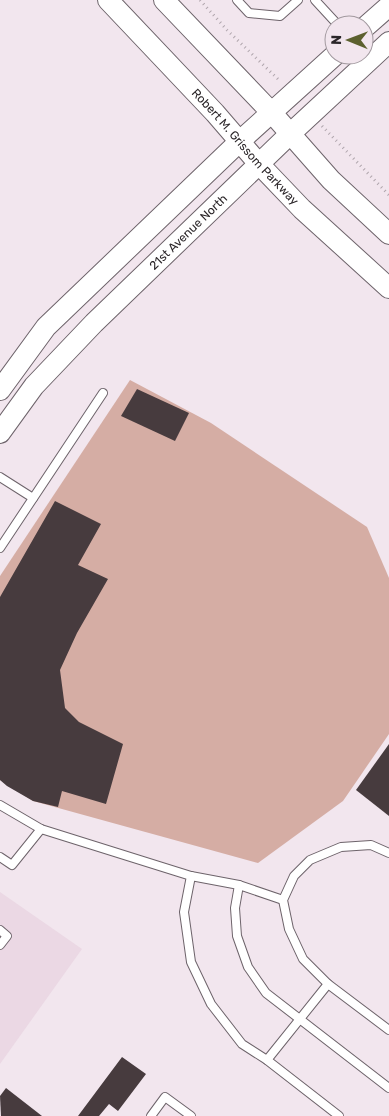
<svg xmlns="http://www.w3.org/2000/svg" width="389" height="1116" viewBox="0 0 389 1116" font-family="Rubik,sans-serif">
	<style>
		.built { fill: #ebd8e4 }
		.green { fill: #d5ada4 }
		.building { fill: #473b3e }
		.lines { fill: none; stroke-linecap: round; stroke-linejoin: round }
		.service-casing { stroke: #6d636a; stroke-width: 10 }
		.secondary-casing { stroke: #6d636a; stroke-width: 22 }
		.path { stroke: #b0a6ad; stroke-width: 3; stroke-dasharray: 1 4; stroke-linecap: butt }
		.service { stroke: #fff; stroke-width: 8 }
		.secondary { stroke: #fff; stroke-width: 20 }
		.labels { text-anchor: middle; stroke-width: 5; stroke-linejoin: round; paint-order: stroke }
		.street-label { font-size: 12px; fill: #2b2629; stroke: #f2e6ee }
	</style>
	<rect width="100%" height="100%" fill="#f2e6ee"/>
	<path class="built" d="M0 892 82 949 0 1064Z"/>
	<path class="green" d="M130 380 211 423 367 527 389 578V734L343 801 258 863 33 801 0 780V576Z"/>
	<g class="building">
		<path d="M137 389 189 413 175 441 121 416Z"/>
		<path d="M55 501 101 524 78 565 108 579 77 633 60 670 65 708 79 722 123 744 106 804 62 791 58 807 33 801 7 786 0 780V597Z"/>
		<path d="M389 744V816L356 790Z"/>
		<path d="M122 1057 146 1074 118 1111 109 1104 99 1116H78Z"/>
		<path d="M6 1088 42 1116H1L0 1096Z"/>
	</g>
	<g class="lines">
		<defs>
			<g id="service">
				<path d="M237 0 249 13 280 16 298 0"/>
				<path d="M315 0 338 25"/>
				<path d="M0 477 33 498"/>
				<path d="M0 548 103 393"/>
				<path d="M0 805 41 829 191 876 239 885 283 900"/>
				<path d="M389 853 371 845 341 847 310 860 294 876 283 900 289 929 303 959 328 984 389 1030"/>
				<path d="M0 857 12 865 41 829"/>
				<path d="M191 876 184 912 191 962 211 1004 242 1044 267 1060 339 1116"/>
				<path d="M239 885 235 908 237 936 248 967 266 993 389 1088"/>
				<path d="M0 930 7 936 0 945"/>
				<path d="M267 1060 328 984"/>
				<path d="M151 1116 165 1097 191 1116"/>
			</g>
			<g id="secondary">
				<path id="s1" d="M108 0 215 113 259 164 302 209 389 288"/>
				<path d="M164 0 272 113 331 180 389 234"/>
				<path d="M364 28 389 6"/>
				<path d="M0 390 46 327 240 141 335 55"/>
				<path id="s2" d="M0 433 34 386 94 323 290 134 389 42"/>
			</g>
		</defs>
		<use href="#service" class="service-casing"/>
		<use href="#secondary" class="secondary-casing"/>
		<g class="path">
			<path d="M200 0 227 30 280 81"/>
			<path d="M322 126 389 195"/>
		</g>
		<use href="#service" class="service"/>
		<use href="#secondary" class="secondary"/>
	</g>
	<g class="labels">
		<g class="street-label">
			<text dy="4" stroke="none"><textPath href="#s1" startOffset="201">Robert M. Grissom Parkway</textPath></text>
			<text dy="4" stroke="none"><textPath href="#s2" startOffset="276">21st Avenue North</textPath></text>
		</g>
	</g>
	<g transform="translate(349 40) rotate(271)"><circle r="24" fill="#f2e6ee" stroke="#a2999f"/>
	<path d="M0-4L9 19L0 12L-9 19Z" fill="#5c602e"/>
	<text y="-8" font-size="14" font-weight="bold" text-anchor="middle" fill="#2b2629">N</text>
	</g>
</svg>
